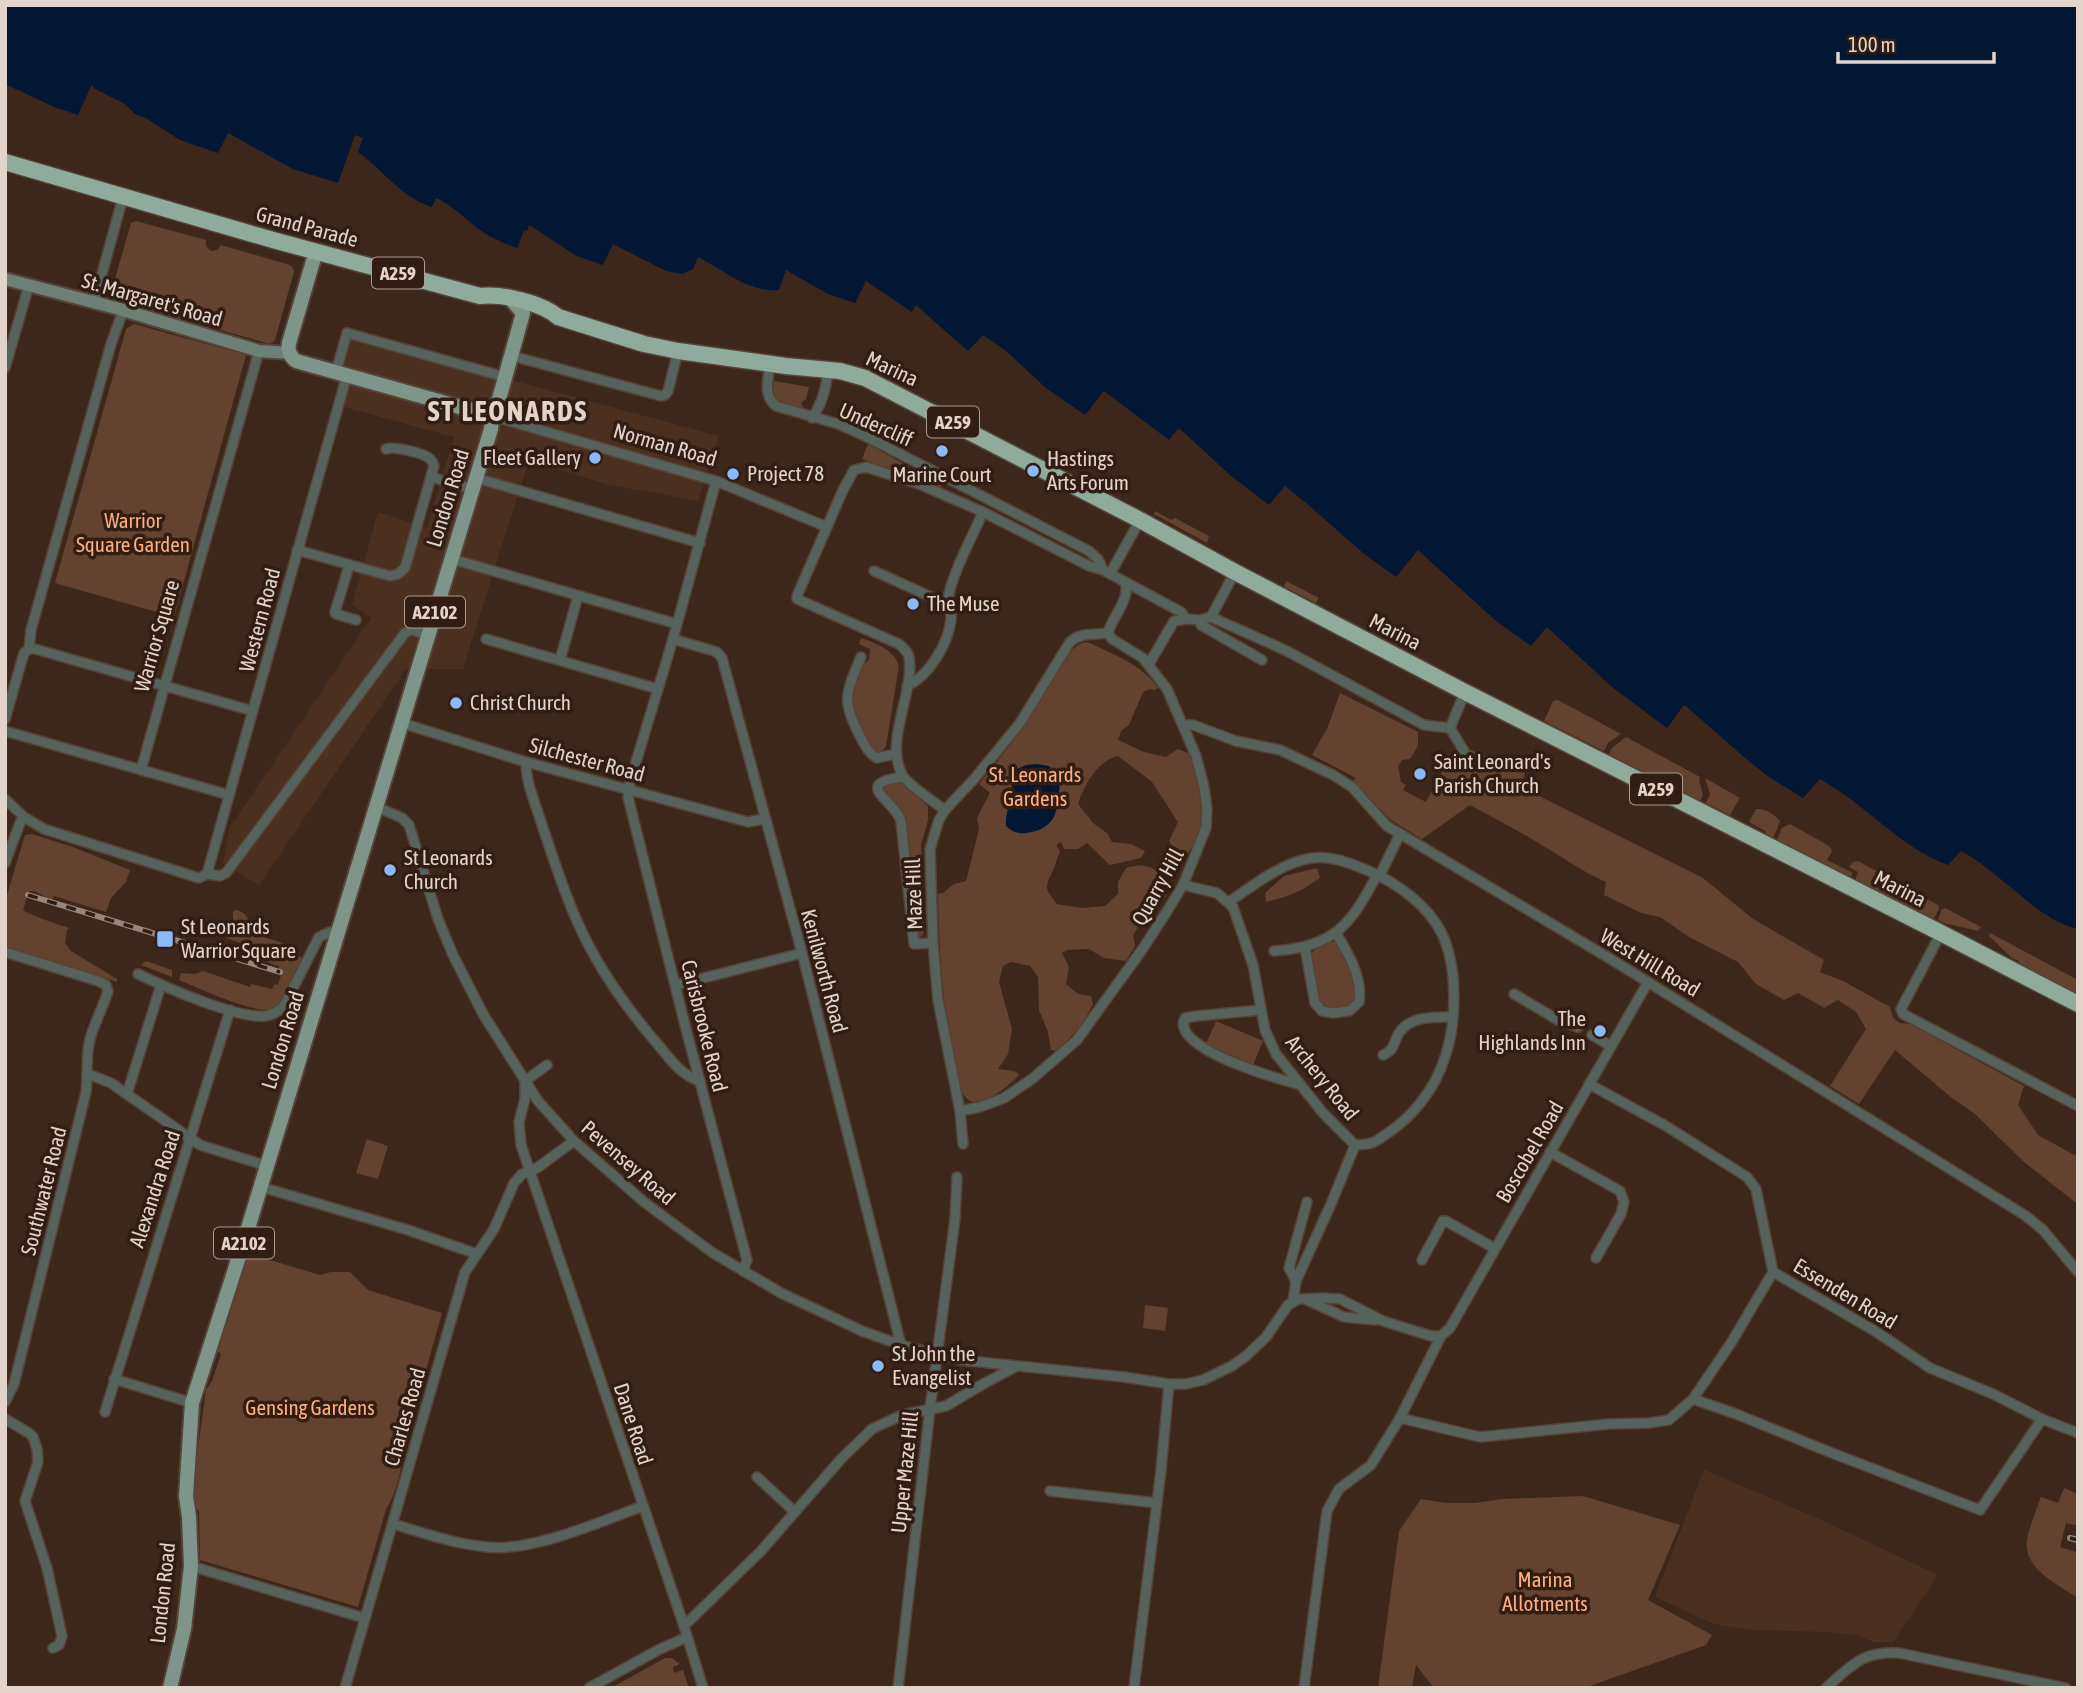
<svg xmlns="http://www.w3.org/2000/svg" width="2083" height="1693" viewBox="0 0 2083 1693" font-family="'Asap Condensed',sans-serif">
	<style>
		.built { fill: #4b2f1f }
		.green { fill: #63422f }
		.water { fill: #011733 }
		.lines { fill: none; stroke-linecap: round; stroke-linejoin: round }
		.street-casing { stroke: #574337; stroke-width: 12 }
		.secondary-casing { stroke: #574337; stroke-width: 16 }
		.primary-casing { stroke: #574337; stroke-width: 18 }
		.highway-casing { stroke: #574337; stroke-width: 19 }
		.street { stroke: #56625c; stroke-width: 9 }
		.secondary { stroke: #6d8076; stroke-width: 12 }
		.primary { stroke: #7e9689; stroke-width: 14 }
		.highway { stroke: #8eab9b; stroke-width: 16 }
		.rail-casing { stroke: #98867c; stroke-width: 6 }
		.rail { stroke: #321d12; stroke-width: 3.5; stroke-dasharray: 10; stroke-linecap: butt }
		.poi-dot { fill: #8abafc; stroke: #321d12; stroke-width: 2.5 }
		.labels { text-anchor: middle; stroke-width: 7; stroke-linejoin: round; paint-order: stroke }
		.shield { fill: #321d12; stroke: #ad9c94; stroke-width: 2 }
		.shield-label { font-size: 19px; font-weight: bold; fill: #e2d3cb }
		.street-label { font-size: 21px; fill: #e2d3cb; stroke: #321d12 }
		.poi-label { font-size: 21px; fill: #e2d3cb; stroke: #321d12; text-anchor: start }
		.park-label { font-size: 21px; fill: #fcaf84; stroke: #321d12 }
		.district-label { font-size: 28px; font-weight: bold; letter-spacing: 2px; fill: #e2d3cb; stroke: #321d12 }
	</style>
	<rect width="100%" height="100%" fill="#3d271b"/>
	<g class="built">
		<path d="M349 336 719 436 698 501 606 484 529 460 463 669H406L259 885 223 863 229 829 371 618 352 605 378 512 427 528 454 437 344 407 350 386 340 366Z"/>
		<path d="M1704 1470 1817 1518 1938 1575 1893 1642H1873L1856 1635 1828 1632 1749 1630 1714 1624 1655 1597Z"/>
	</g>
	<g class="green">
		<path d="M136 221 206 240V246L211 251 217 250 221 245 290 265 293 268 294 272 275 340 270 344 112 299 110 296 131 223Z"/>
		<path d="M134 324 246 355 174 617 55 583 126 329Z"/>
		<path d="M774 381 809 387 806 399 801 403 805 411 778 402 773 392Z"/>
		<path d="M868 444 942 485 941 488 862 459Z"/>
		<path d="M1155 511 1171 520 1175 518 1209 536 1207 543 1154 514Z"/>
		<path d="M1286 581 1319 598 1316 603 1284 587Z"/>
		<path d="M861 638C877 644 894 649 899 666L886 746 883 750 879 752 872 749 856 716 851 693 859 667 869 660 870 649 859 644Z"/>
		<path d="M1087 642C1111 653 1143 665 1158 688L1155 690 1150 689 1143 692 1129 725 1121 731 1118 740 1144 752 1166 757 1178 749 1190 754C1199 776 1210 815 1198 837 1195 844 1190 850 1186 856L1177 854 1169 841 1178 822 1152 782 1118 756C1098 760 1084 785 1078 804L1093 823 1107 833 1112 842 1131 844 1145 851 1141 858 1110 865 1087 843 1078 849H1064L1061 842 1056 845 1060 851C1058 856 1056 862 1054 868 1045 888 1043 886 1057 904L1082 908 1105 906 1118 894V882L1126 868C1150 860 1165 871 1166 896L1145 916 1133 935 1135 946 1126 961 1104 958 1089 949 1067 950 1062 953 1069 967 1066 984 1078 994 1091 996 1093 1004 1082 1025 1057 1051 1051 1050 1048 1032 1039 1010 1038 977 1030 966 1011 962 1003 966 999 982 1012 1029 1008 1054 998 1069 1014 1071 1019 1074C1013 1084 987 1103 975 1102 969 1102 965 1097 962 1092 944 1026 939 961 938 894L943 893 954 884 966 881 979 829 977 818 990 793 979 784 1014 740 1065 658C1072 650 1077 643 1087 642Z"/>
		<path d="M1340 693 1418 732V746L1410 759 1402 760 1398 766 1401 782 1406 785 1403 790 1426 802 1449 759 1453 761 1458 753 1469 749 1525 773 1521 787 1703 878 1753 919 1824 960 1820 972 1843 981 1890 1007 1893 1018 1900 1023 1910 1024 2024 1086 2018 1105 2038 1135 2078 1157V1201L2075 1202 2024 1162 1974 1113 1952 1098 1895 1050 1859 1104 1830 1086 1866 1029 1856 1012 1838 1000 1824 1008 1798 993 1784 1000 1756 984 1738 962 1689 937 1660 917 1641 913 1604 895 1606 882 1589 874 1527 836 1470 805 1422 839 1391 820 1353 782 1356 778 1312 755 1327 729Z"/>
		<path d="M1558 700 1621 734 1608 743 1604 751 1544 721 1553 701Z"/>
		<path d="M1626 737 1700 777 1699 780 1703 795 1700 801 1609 754 1612 748Z"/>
		<path d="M1705 778 1740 798 1730 815 1706 803 1710 794Z"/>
		<path d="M897 780 928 806V820L921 845 924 926 923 934 919 939 916 937 903 819 880 790 884 783Z"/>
		<path d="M1756 809C1765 808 1775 815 1780 821L1773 839 1767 836 1765 831 1749 822Z"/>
		<path d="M1790 824 1829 846 1832 851 1827 860 1853 873 1849 879 1777 840 1782 828Z"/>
		<path d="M32 834 73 847 130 870 126 882 111 898 106 912 54 896 52 900 34 891H29L23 910C29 915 60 925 69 928L67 930 65 943 71 951 117 979V982L5 946V902L24 838 25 835Z"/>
		<path d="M1858 861 1938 905 1939 909 1932 922 1855 880 1858 872 1849 867 1853 862Z"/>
		<path d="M1317 868 1320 878C1300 892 1290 896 1266 902L1265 893 1284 876Z"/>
		<path d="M1945 908 1981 927 1978 931 1944 923 1938 920 1942 909Z"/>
		<path d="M235 910C248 911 250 924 255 934L288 945 295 955 303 958C297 971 286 1003 272 1009 256 1015 196 987 179 980L181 973 195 974 203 971 250 987 251 984 272 989 275 984 278 985 282 972 278 970 279 966 264 961 265 953 253 949V947L226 938 233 922V912Z"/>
		<path d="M1990 933 2078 980V995L2018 965 2019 961 2012 958 1989 936Z"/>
		<path d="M1325 942H1336C1350 956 1354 976 1357 996L1349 1007 1327 1008C1313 997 1313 972 1310 955L1317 947Z"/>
		<path d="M146 961 172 970V977L141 965Z"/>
		<path d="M1216 1021 1263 1041 1253 1065 1206 1044Z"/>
		<path d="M367 1139 388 1146 378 1179 356 1173Z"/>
		<path d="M253 1255 320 1275 331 1272H350L368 1290 442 1313 404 1448C401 1468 398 1491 386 1509L358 1607 200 1560 199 1511 193 1505 194 1477 206 1390 212 1381 221 1354 218 1351 247 1258Z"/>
		<path d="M1145 1305 1168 1308 1165 1331 1143 1328Z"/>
		<path d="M2064 1488 2078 1494V1526L2066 1523 2060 1547 2076 1552V1543L2078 1544V1598C2058 1585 2022 1568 2027 1539 2030 1525 2036 1511 2041 1497L2058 1503Z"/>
		<path d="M1583 1496 1680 1525 1648 1600 1712 1635 1706 1645 1584 1688H1434L1416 1665 1412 1688H1378L1399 1531 1421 1499 1446 1503H1475L1502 1499Z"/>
		<path d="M665 1658H672L680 1664 673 1667 674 1673 683 1670 689 1688H611Z"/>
	</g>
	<g class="water">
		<path d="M5 5H2078V929C2037 920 2000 871 1961 851L1948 865C1899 847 1866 804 1820 779L1803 798 1769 777 1745 758 1686 706 1684 705 1667 728 1612 687 1547 627 1531 646 1496 621 1418 550 1396 577 1363 553 1305 502 1285 486 1269 505 1230 475 1179 428 1169 440 1104 391 1085 415 1046 388 1006 351 985 336H982L968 351 916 305 912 312 866 281 855 303 828 294 786 270 779 290C749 293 724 270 698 257L693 269 682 274 666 271 613 244 603 265 577 256 529 225 527 231 524 230 517 248C503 243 489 237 477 228 463 217 452 205 436 198L432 207C402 198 383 170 358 152L363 138 355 135 338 183 293 169 228 133 218 153 180 140 146 118 135 114 125 104 93 88V86H91L78 115 54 107 5 84Z"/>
		<path d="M1037 764 1049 766 1060 779C1058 807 1059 829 1026 833 1018 834 1012 832 1006 826V819L1015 770 1026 765Z"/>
	</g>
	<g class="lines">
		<defs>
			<g id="street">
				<path d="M94 303 123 197"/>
				<path d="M512 356 661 396 665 395 668 391 678 351"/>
				<path d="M770 364C768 379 763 396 776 406L838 424 865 436 1089 551 1098 559 1103 570"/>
				<path d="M5 368 29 285"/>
				<path d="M336 372 347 333 505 377"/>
				<path d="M492 416 716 481 827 527"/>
				<path d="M812 418C823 402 826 388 828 370"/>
				<path d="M431 477 473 489"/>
				<path d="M476 478 700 543"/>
				<path d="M716 481 673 639 630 782 628 797 687 1033 747 1260 743 1271"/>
				<path d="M297 550 390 576 398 574 405 568 434 466C433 464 433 462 431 460 426 453 393 446 386 449"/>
				<path d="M452 559 677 624"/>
				<path d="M349 566 335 612 336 614 356 620"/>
				<path d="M874 571 951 606"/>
				<path d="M1110 574 1140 520"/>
				<path d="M1211 617 1235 572"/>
				<path d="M1199 620 1211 617 1287 651 1424 725 1450 728"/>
				<path d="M1108 633C1112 617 1131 599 1125 582"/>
				<path d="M486 639 658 689"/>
				<path d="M673 639 717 652 722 658 802 953 901 1345"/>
				<path d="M29 649H35L253 711"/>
				<path d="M861 657C846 693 841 700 860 736 865 745 868 753 877 758L895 754"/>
				<path d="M560 660 578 596"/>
				<path d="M1149 664 1174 621 1186 619 1199 620 1201 625 1262 660"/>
				<path d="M907 686C929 676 948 644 951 620 952 611 947 602 949 593 956 565 972 538 983 512"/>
				<path d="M5 719 24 653 29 649 31 630 111 344 123 311"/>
				<path d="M402 723 526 762 748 822 765 819"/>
				<path d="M1183 725H1193L1236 741 1280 750 1333 775 1352 787 1387 826 1609 958 2026 1216 2043 1230 2078 1272"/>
				<path d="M5 731 229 795"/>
				<path d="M1464 751 1450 728 1465 692"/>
				<path d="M526 762C526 784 536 805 542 825 553 857 563 890 577 921 597 967 627 1009 660 1047 671 1060 682 1076 700 1081"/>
				<path d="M141 770 259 351"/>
				<path d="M903 777C851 784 894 799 901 821L914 944 933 943"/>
				<path d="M5 799 24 817 44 829 199 878 207 874"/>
				<path d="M377 807 402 818 409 825 438 919 453 955 483 1014 538 1101 574 1141 644 1202 713 1253 781 1293 862 1331 901 1345 960 1360 1124 1377 1169 1384H1186L1203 1380 1232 1366 1246 1356 1266 1337 1288 1305 1299 1299 1323 1298 1340 1299 1383 1321 1431 1336H1441"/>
				<path d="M945 810C935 803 909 785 903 776 883 742 915 693 909 657 908 651 903 648 899 644L797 599V596L843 490 854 470 866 467 919 484 983 512 1089 566 1103 570 1181 612 1186 619"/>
				<path d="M5 863 20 823 24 817"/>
				<path d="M207 874 347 375"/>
				<path d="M207 874 220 876 226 873 405 633 411 630 429 635"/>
				<path d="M1380 875 1400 834"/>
				<path d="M1183 885 1217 893 1233 907 1253 965 1265 1030 1276 1054 1323 1113 1355 1145C1360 1144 1366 1145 1371 1143 1376 1142 1381 1138 1385 1135 1413 1117 1435 1089 1445 1057 1457 1022 1458 965 1441 932 1428 905 1395 882 1369 871 1348 862 1326 853 1302 860 1275 868 1252 886 1229 902"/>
				<path d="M1941 933 1901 1009 1903 1014 2078 1106"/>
				<path d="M1305 948 1315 1003 1322 1011 1333 1013 1349 1011 1359 1002C1363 978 1348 953 1336 933"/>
				<path d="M1274 951C1335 946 1350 926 1377 875"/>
				<path d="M5 952 98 981 106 985 108 991C103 1008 93 1025 89 1043 86 1059 88 1076 86 1092L14 1384 5 1402"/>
				<path d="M138 974C165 987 237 1019 265 1016 273 1015 278 1011 284 1006L319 937 330 932 339 934"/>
				<path d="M676 985 802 953"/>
				<path d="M1514 994 1558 1020 1578 1027"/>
				<path d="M1261 1010 1196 1016 1185 1018C1169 1048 1280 1080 1299 1084"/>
				<path d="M1592 1035 1611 1046"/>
				<path d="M1383 1055C1395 1050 1393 1043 1399 1033 1410 1016 1434 1017 1452 1017"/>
				<path d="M547 1065 525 1081V1099L519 1122 521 1145 684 1626 703 1688"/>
				<path d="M88 1074 111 1083 200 1145 267 1166"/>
				<path d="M1589 1084 1666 1126 1747 1177 1756 1189 1773 1272 1875 1331 1930 1368 1993 1394 2042 1419 2078 1433"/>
				<path d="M127 1094 161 985"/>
				<path d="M960 1111 980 1107 1004 1098 1032 1079 1077 1040 1144 947 1169 908 1183 885 1206 828 1207 809 1204 787 1196 756 1167 689 1143 658 1112 639 1108 633"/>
				<path d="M963 1144 960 1111 938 1000 933 943 930 849 939 820 945 810 975 778 1020 723 1070 642C1081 632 1093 635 1108 633"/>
				<path d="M1550 1152 1620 1191 1624 1202 1621 1214 1596 1258"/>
				<path d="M261 1187 408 1230 477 1254"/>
				<path d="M1422 1260 1443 1221H1446L1494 1248"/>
				<path d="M1296 1281 1289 1268 1307 1202"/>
				<path d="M1305 1299 1344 1317 1375 1320"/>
				<path d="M1293 1301 1296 1281 1331 1204 1355 1145"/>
				<path d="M114 1379 192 1403"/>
				<path d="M1693 1399 1736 1414 1832 1453 1980 1510 2042 1419"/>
				<path d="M105 1412 230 1010"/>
				<path d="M1400 1418 1480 1437 1609 1424 1649 1423 1669 1420 1693 1399 1731 1343 1773 1272"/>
				<path d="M5 1419 29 1433 33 1437 37 1449 38 1462 25 1501 47 1568 62 1636 59 1645 53 1648"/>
				<path d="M757 1477 795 1512"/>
				<path d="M1050 1491 1157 1503"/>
				<path d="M393 1524C424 1533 454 1544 487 1547 533 1552 599 1522 643 1506"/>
				<path d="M191 1566 364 1618"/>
				<path d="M684 1626 761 1551 841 1459 872 1429 902 1415 946 1406 985 1383 1017 1366"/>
				<path d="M345 1688 465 1272 494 1229 514 1183 522 1174 537 1168 574 1141"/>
				<path d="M589 1688 658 1650 687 1637"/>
				<path d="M898 1688 930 1409 955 1219 957 1177"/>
				<path d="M1134 1688 1161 1470 1169 1384"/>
				<path d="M1304 1688 1327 1511 1339 1489 1371 1465 1400 1418 1441 1336 1450 1328 1648 982"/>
				<path d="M1826 1688C1852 1665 1862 1651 1899 1653L2066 1688"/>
			</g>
			<path id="secondary" d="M5 279 116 308 259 351 289 353"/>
			<g id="primary">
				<path d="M316 251 289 343C288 351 289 355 296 361L492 416"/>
				<path d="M170 1688 184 1629 191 1566 189 1517 186 1496 192 1403 246 1235 491 429 492 416 496 410 523 313 510 298"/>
			</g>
			<path id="highway" d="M5 162 273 240 480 296C501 293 542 303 558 317L644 344 678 351 786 366 840 371 865 378 1140 520 1235 572 1465 692 1941 933 2078 1004"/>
		</defs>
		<use href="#street" class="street-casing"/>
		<use href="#secondary" class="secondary-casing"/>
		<use href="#primary" class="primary-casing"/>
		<use href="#highway" class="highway-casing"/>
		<use href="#street" class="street"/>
		<use href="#secondary" class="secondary"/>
		<use href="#primary" class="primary"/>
		<use href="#highway" class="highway"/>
		<defs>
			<g id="rail">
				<path d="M28 895 280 972"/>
				<path d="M2070 1538 2078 1540"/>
			</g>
		</defs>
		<use href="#rail" class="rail-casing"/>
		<use href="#rail" class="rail"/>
	</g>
	<g class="poi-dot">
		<circle cx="942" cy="451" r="7"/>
		<circle cx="595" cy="458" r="7"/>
		<circle cx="1033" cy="471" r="7"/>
		<circle cx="733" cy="474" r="7"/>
		<circle cx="913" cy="604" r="7"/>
		<circle cx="456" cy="703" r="7"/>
		<circle cx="1420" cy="774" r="7"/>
		<circle cx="390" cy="870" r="7"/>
		<rect x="156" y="930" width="18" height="18" rx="3.5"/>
		<circle cx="1600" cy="1031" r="7"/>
		<circle cx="878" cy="1366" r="7"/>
	</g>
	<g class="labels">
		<g class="shield">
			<rect x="372" y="257.5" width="52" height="31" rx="5"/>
			<rect x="927" y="406.5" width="52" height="31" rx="5"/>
			<rect x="405" y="596.5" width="60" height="31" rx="5"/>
			<rect x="1630" y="773.5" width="52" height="31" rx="5"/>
			<rect x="214" y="1227.5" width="60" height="31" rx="5"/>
		</g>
		<g class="shield-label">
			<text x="398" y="280">A259</text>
			<text x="953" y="429">A259</text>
			<text x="435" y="619">A2102</text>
			<text x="1656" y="796">A259</text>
			<text x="244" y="1250">A2102</text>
		</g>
		<g class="street-label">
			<text transform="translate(307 227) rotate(15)" y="7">Grand Parade</text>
			<text transform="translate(152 300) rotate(16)" y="7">St. Margaret's Road</text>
			<text transform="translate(892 369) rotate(25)" y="7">Marina</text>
			<text transform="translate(876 425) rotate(24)" y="7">Undercliff</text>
			<text transform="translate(665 445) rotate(16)" y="7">Norman Road</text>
			<text transform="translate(448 498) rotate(-73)" y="7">London Road</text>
			<text transform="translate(260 620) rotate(-75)" y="7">Western Road</text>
			<text transform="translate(1395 632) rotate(27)" y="7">Marina</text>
			<text transform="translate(157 636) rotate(-74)" y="7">Warrior Square</text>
			<text transform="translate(587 760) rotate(15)" y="7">Silchester Road</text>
			<text transform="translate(1158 887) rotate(-61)" y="7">Quarry Hill</text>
			<text transform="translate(1900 889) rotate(27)" y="7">Marina</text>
			<text transform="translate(914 894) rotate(-92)" y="7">Maze Hill</text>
			<text transform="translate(1650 963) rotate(31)" y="7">West Hill Road</text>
			<text transform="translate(824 971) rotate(75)" y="7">Kenilworth Road</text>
			<text transform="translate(704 1026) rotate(76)" y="7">Carisbrooke Road</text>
			<text transform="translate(283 1040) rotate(-73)" y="7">London Road</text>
			<text transform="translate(1322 1078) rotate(51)" y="7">Archery Road</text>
			<text transform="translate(1530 1152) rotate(-60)" y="7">Boscobel Road</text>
			<text transform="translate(628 1163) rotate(41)" y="7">Pevensey Road</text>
			<text transform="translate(155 1189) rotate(-72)" y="7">Alexandra Road</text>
			<text transform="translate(44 1191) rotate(-76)" y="7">Southwater Road</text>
			<text transform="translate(1845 1294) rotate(31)" y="7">Essenden Road</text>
			<text transform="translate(405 1417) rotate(-74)" y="7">Charles Road</text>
			<text transform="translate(633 1424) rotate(72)" y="7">Dane Road</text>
			<text transform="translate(905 1472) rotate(-84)" y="7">Upper Maze Hill</text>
			<text transform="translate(163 1593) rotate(-84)" y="7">London Road</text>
		</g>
		<g class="poi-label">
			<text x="581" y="465" text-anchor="end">Fleet Gallery</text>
			<text x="1047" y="466">Hastings<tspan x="1047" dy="24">Arts Forum</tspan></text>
			<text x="747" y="481">Project 78</text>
			<text x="942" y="482" text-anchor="middle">Marine Court</text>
			<text x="927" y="611">The Muse</text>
			<text x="470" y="710">Christ Church</text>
			<text x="1434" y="769">Saint Leonard's<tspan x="1434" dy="24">Parish Church</tspan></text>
			<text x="404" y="865">St Leonards<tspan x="404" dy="24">Church</tspan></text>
			<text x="181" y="934">St Leonards<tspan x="181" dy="24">Warrior Square</tspan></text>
			<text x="1586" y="1026" text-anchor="end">The<tspan x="1586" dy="24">Highlands Inn</tspan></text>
			<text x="892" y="1361">St John the<tspan x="892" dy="24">Evangelist</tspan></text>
		</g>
		<g class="park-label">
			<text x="133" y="528">Warrior<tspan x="133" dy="24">Square Garden</tspan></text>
			<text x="1035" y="782">St. Leonards<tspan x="1035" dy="24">Gardens</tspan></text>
			<text x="310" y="1415">Gensing Gardens</text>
			<text x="1545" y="1587">Marina<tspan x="1545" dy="24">Allotments</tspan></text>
		</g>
		<g class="district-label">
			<text x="508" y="421">ST LEONARDS</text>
		</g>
	</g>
	<rect width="2083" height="1693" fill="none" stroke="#e2d3cb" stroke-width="14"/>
	<path d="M1838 52v10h156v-10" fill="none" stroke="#e2d3cb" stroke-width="3.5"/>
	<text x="1848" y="52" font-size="21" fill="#e2d3cb" stroke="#321d12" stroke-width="5" paint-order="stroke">100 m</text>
</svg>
